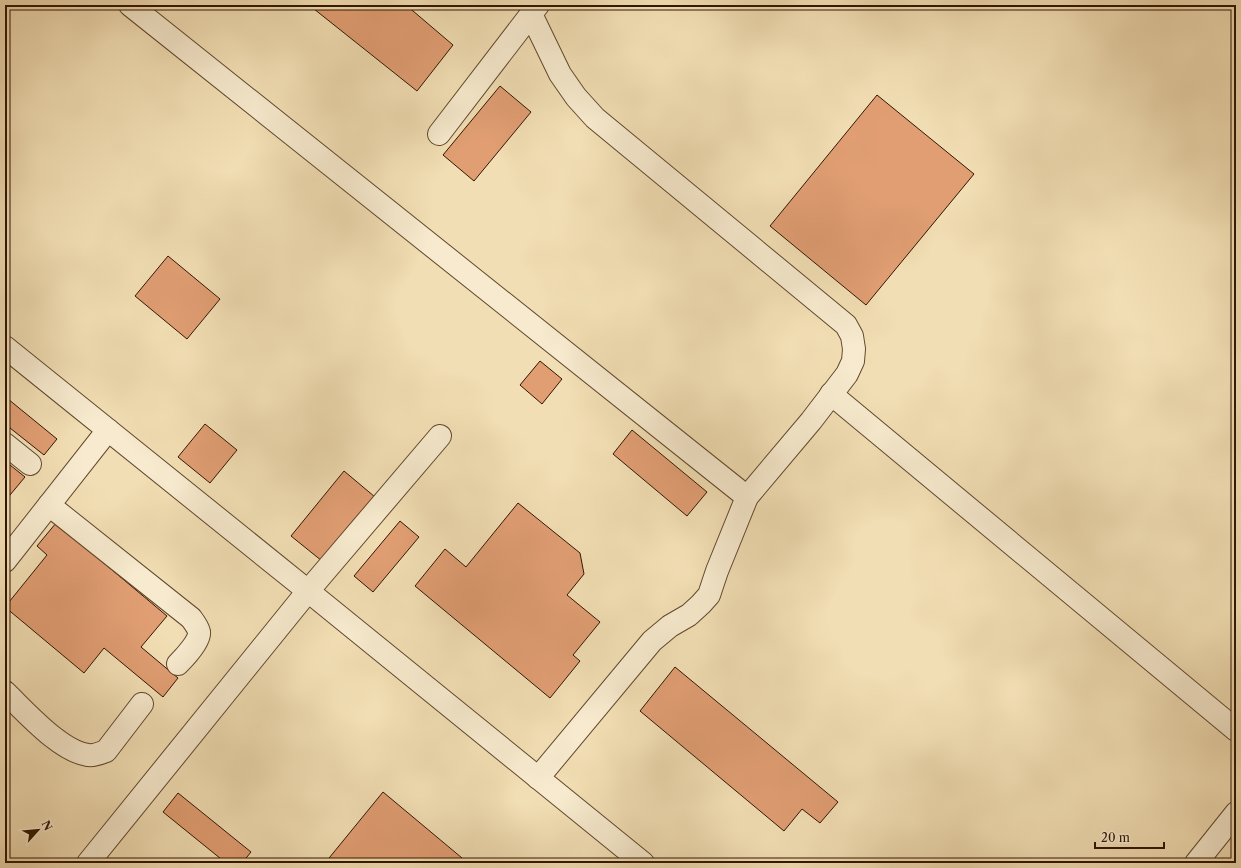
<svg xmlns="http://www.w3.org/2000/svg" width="1241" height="868" viewBox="0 0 1241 868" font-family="'Libre Caslon Text',serif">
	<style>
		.building { fill: #e19e73; stroke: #311600 }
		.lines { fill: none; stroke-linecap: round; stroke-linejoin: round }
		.minor-casing { stroke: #61482d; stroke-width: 24 }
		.minor { stroke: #f7eace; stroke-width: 22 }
	</style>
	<rect width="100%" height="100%" fill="#f2deb4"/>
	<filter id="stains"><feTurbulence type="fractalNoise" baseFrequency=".005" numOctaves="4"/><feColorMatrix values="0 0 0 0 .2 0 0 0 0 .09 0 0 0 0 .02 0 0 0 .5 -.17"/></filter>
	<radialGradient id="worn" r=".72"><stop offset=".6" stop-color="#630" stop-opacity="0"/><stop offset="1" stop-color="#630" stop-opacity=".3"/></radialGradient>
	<g class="building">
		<path d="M309 5H406L453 45 417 91Z"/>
		<path d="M500 86 531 112 474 181 443 155Z"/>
		<path d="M877 95 974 174 866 305 770 226Z"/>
		<path d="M168 256 220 299 187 339 135 296Z"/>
		<path d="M540 361 562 379 542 404 520 385Z"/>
		<path d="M8 399 57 439 44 455 5 424V403Z"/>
		<path d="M205 424 237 450 210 483 178 457Z"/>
		<path d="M632 430 707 492 687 516 613 454Z"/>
		<path d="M5 461 25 477 5 501Z"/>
		<path d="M344 471 375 497 322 561 291 536Z"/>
		<path d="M518 503 580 553 584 574 567 595 600 622 573 655 580 661 550 698 415 586 445 549 466 567Z"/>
		<path d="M400 521 419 537 373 592 354 576Z"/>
		<path d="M56 523 167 616 141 647 178 678 163 697 104 648 84 673 5 607 47 555 37 546Z"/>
		<path d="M675 667 838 802 820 823 802 809 784 831 640 711Z"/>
		<path d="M383 792 468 863H325Z"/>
		<path d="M178 793 251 852 242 863H226L163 812Z"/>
	</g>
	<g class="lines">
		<defs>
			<g id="minor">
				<path d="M130 5 747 497"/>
				<path d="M531 14 560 74 576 97 595 118 846 325 852 336 854 349 853 361 847 374 811 421 747 497 717 571 709 595 701 604 689 615 670 626 652 641 538 778"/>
				<path d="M439 134 538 5"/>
				<path d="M5 347 308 591 643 863"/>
				<path d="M831 394 1236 730"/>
				<path d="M5 444 30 464"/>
				<path d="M49 505 191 618C194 622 198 627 199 632 201 640 184 658 178 664"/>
				<path d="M5 561 108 430"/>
				<path d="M5 692C26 712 60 751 88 755 94 756 101 753 106 751L142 704"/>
				<path d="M88 863 308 591 440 436"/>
				<path d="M1196 863 1236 813"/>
			</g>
		</defs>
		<use href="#minor" class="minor-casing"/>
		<use href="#minor" class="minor"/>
	</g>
	<rect width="1241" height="868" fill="none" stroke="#f2deb4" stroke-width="20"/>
	<rect x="6" y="6" width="1229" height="856" fill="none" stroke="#311600" stroke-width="2"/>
	<rect x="10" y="10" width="1221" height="848" fill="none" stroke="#311600"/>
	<g transform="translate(38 830) rotate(63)" stroke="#f7eace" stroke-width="3" paint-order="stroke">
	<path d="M0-3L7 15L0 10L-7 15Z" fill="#311600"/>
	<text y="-6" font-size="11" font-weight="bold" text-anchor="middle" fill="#311600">N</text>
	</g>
	<path d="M1095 842v6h69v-6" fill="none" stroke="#311600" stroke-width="2"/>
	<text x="1101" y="842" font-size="12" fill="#311600" stroke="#f7eace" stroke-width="3" paint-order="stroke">20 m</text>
	<rect width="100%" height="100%" filter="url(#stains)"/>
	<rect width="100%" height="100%" fill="url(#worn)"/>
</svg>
